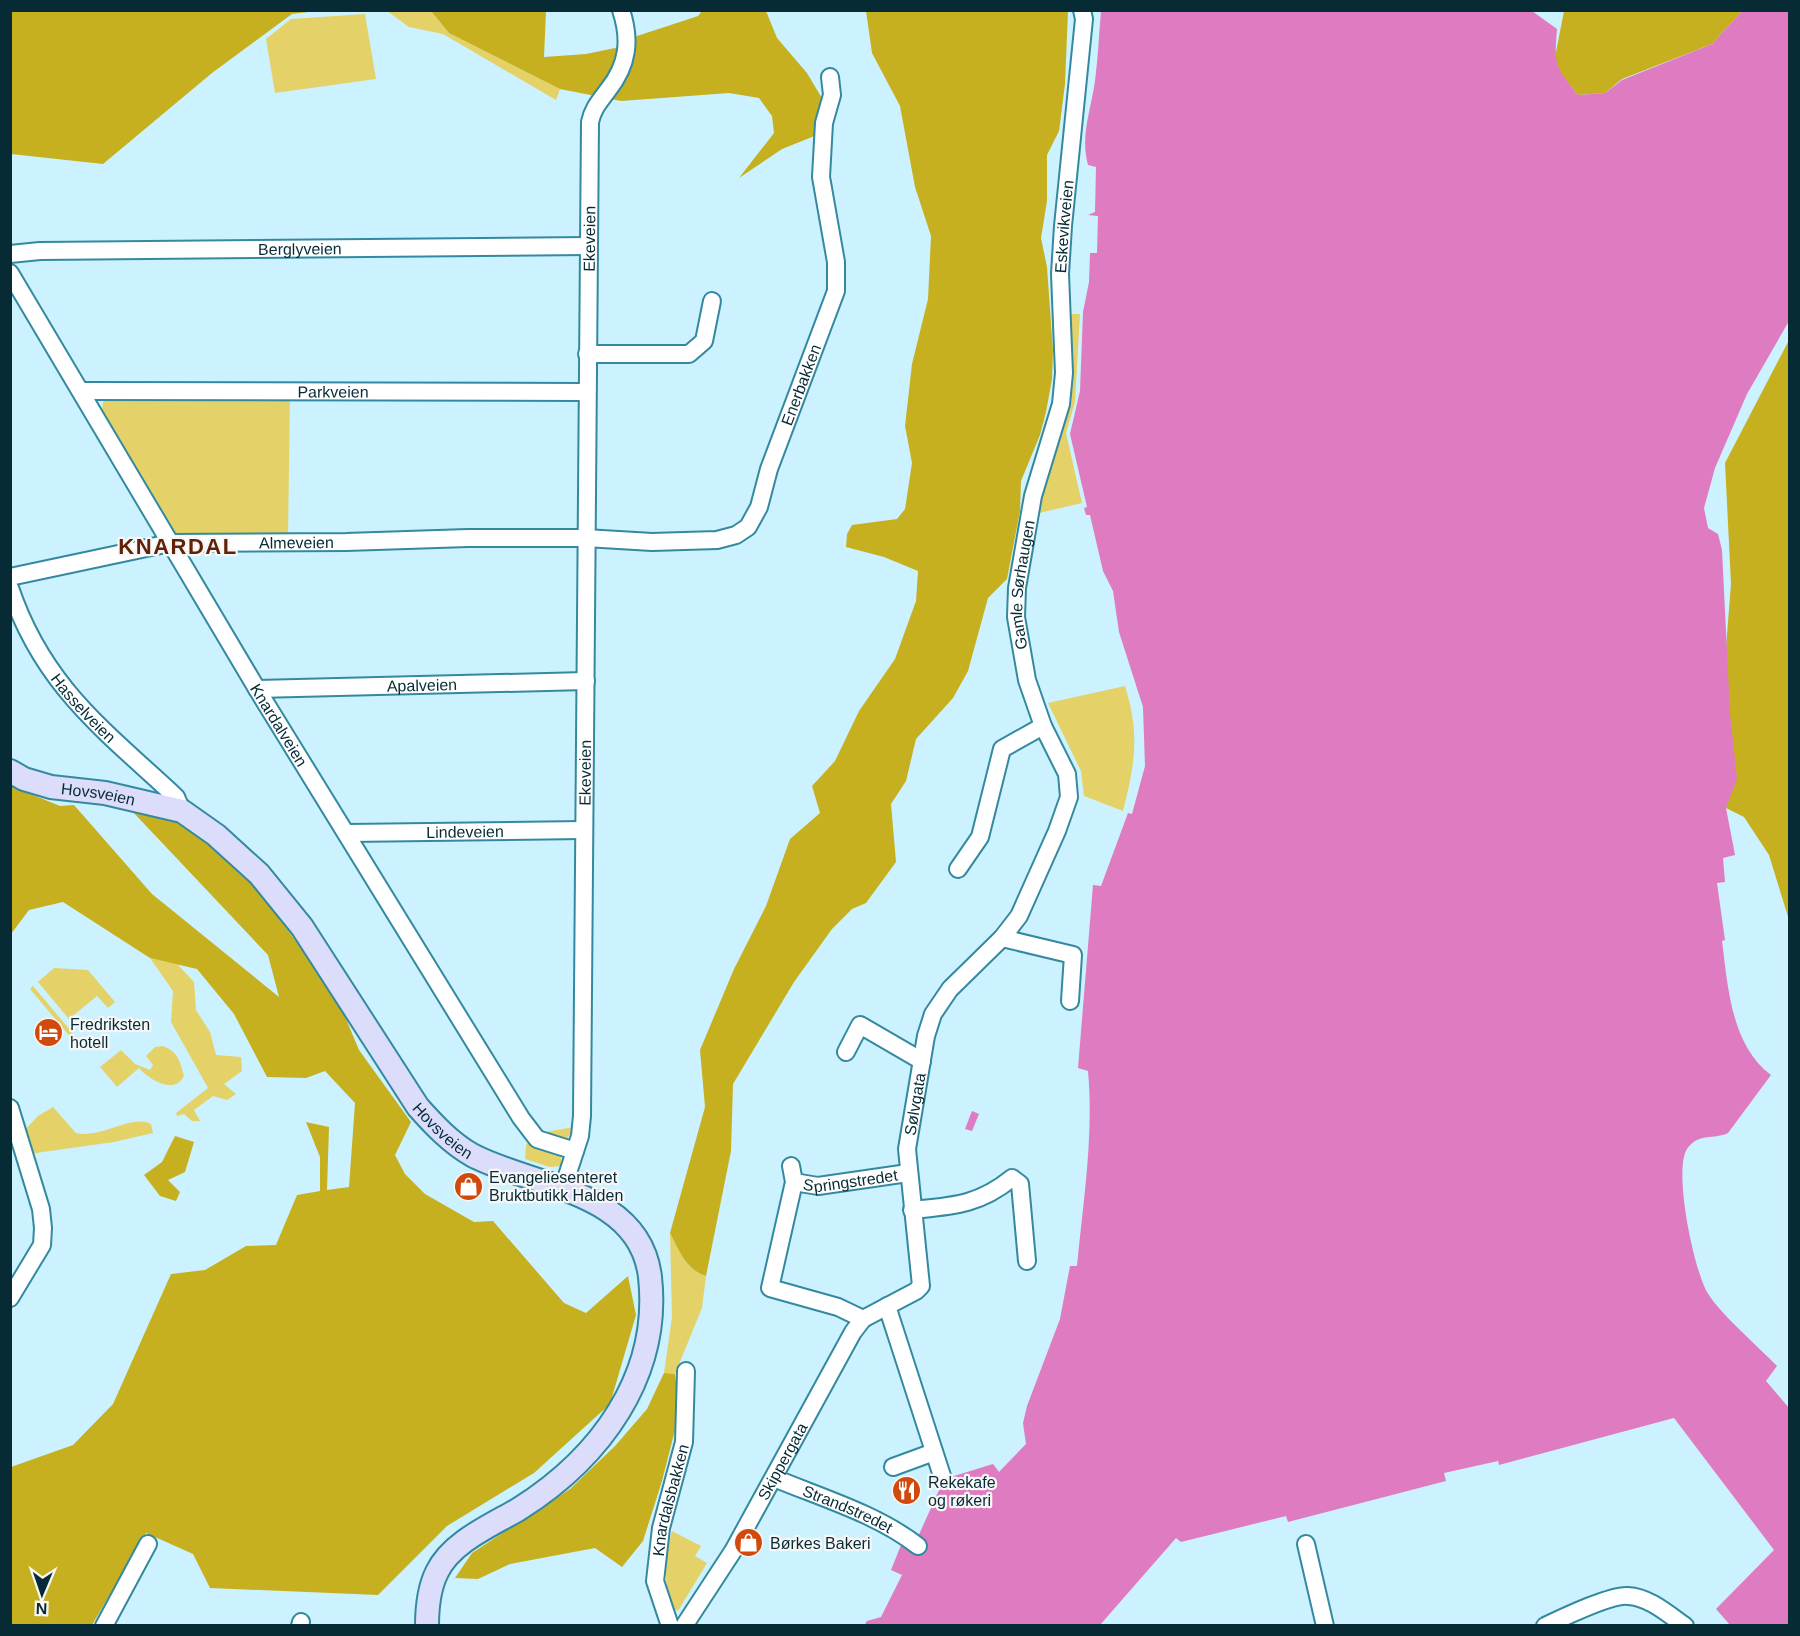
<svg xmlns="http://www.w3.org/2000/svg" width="1800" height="1636" viewBox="0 0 1800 1636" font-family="Arial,sans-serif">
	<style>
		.green { fill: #e4d268 }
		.forest { fill: #c6b020 }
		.water { fill: #df7bc1 }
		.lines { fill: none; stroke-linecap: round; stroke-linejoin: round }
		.street-casing { stroke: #3489a0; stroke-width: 20 }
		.secondary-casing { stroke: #3489a0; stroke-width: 26 }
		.street { stroke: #fff; stroke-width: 16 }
		.secondary { stroke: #dbddfa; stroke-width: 22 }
		.labels { text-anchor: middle; stroke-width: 4.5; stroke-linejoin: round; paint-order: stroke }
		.street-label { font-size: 16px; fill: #072b35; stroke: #f7f7f7 }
		.poi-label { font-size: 16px; fill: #072b35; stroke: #f7f7f7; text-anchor: start }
		.district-label { font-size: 22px; font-weight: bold; letter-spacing: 1.5px; fill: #612107; stroke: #f7f7f7 }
	</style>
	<rect width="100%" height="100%" fill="#cbf2fe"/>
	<g class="green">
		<path d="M387 11H431L449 33 560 89 556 100 443 34 409 27Z"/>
		<path d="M365 14 376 79 275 93 266 39 291 19Z"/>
		<path d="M1068 314H1080L1075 402 1066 433 1082 503 1035 514 1047 468 1066 420 1071 369Z"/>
		<path d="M290 395 288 537 178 539 102 411 103 402 108 397Z"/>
		<path d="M1125 686C1140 733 1135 764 1123 811L1084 796 1081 771 1048 703Z"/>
		<path d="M150 958 177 964 194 982 196 1010 210 1032 216 1055 241 1057 242 1071 224 1084 236 1094 227 1100 213 1096 194 1110 200 1121H192L184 1114 177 1116 176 1113 208 1088 171 1022 173 991Z"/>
		<path d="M54 968 88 970 115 1002 108 1008 97 996 69 1019 38 982Z"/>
		<path d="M33 986 81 1043 78 1046 30 989Z"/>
		<path d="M163 1046C178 1052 180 1061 184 1076 175 1095 149 1080 139 1068L117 1087 100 1067 121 1050 135 1064 150 1070 153 1065 146 1056 155 1047Z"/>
		<path d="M53 1107 76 1133C102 1139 130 1114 151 1124L153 1133 114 1142 29 1154 21 1134 38 1116Z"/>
		<path d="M574 1127 567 1139 545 1132Z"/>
		<path d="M530 1141 558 1155 561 1158V1166L550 1167 525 1159 526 1145Z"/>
		<path d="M670 1233C679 1250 686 1270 706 1276L702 1308 675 1374 664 1373 672 1317Z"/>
		<path d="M672 1531 701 1546 695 1556 707 1563 678 1611 671 1607C664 1578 664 1560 672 1531Z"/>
	</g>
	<g class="forest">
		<path d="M10 11 11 10 317 11 292 14 212 73 103 164 11 154Z"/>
		<path d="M431 11H546L544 57 586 54 615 48 637 36 698 16 702 11H766L777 38 807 73 823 100 817 135 782 149 739 178 774 133 772 116 759 98 729 93 621 101 560 89 449 33Z"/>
		<path d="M866 11H1068L1065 84 1059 131 1047 155V201L1041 238 1047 267 1053 351 1052 379 1046 412 1040 435 1021 481 1020 511 1007 579 988 598 968 671 953 698 916 739 906 781 891 804 896 862 866 903 852 909 832 929 794 982 733 1084 731 1151 706 1276C686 1270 679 1250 670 1233L705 1107 700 1050 734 969 766 906 790 839 820 813 812 786 835 761 859 711 895 659 916 601 918 571 884 557 846 547 847 534 852 525 897 519 905 509 912 463 905 426 912 364 928 299 931 236 915 187 900 106 872 53Z"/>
		<path d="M1564 11H1742L1712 44 1622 79 1605 93 1578 95 1557 69 1555 57Z"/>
		<path d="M1788 342 1789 343V920L1769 855 1744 817 1726 808V647L1731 584 1725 463Z"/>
		<path d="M11 786 60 806 74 805 152 894 279 997 268 955 132 811 173 816 247 875 336 995 359 1050 411 1122 395 1155 405 1174 425 1194 474 1222 493 1221 564 1303 586 1313 628 1276 636 1315 610 1404 534 1473 447 1526 378 1595 210 1588 193 1554 146 1533 92 1625H11V1467L73 1445 113 1404 171 1274 205 1270 246 1246 276 1245 297 1195 320 1191V1157L306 1122 329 1127 327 1190 349 1187 355 1103 325 1071 306 1078 267 1077 234 1014 197 969 150 958 63 902 29 910 11 934Z"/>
		<path d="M175 1136 194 1142 185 1172 168 1180 180 1192 176 1201 160 1196 144 1175 162 1162Z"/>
		<path d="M664 1373 675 1374 678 1397 675 1430 662 1481 643 1541 622 1567 595 1548 510 1564 478 1579 455 1578 472 1553 570 1489 615 1446 647 1409Z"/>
	</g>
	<g class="water">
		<path d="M1101 11H1532L1557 29C1554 66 1555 66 1578 95L1605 93 1622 80 1712 44 1742 11H1789V321L1747 394 1715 468 1704 508 1708 528 1718 534 1722 550 1730 713 1737 779 1726 808 1735 855 1723 858 1725 882 1717 883 1725 940 1722 941C1728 987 1731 1045 1771 1075L1728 1133C1714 1140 1699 1132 1687 1149 1673 1171 1694 1269 1707 1292 1719 1313 1759 1347 1777 1366L1766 1381 1789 1408V1625H1730L1716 1609 1774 1550 1674 1418 1499 1465 1498 1461 1444 1473 1446 1481 1288 1522 1286 1516 1181 1542 1176 1538 1100 1625 864 1626 867 1621 881 1617 902 1575 891 1570 901 1545 913 1548 939 1490 954 1476 993 1464 999 1472 1026 1444 1023 1423 1027 1406 1060 1319 1070 1266H1077C1083 1202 1094 1136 1088 1071L1078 1068 1093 885 1101 886 1128 813 1132 814 1145 766 1143 707 1119 632 1113 591 1103 571 1090 515H1086L1084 508 1087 507 1070 434 1080 391 1083 312 1089 282 1090 253H1097L1098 216 1088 215 1095 212 1096 167 1088 165C1080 136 1091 110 1095 81 1098 58 1099 34 1101 11Z"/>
		<path d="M972 1111 979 1114 972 1131 965 1129Z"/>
	</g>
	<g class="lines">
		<defs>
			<g id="street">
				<path id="s1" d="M10 254 40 251 588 246"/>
				<path id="s2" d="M10 273 257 689 521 1118 537 1139 575 1151"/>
				<path d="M587 354H689L704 341 712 301"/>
				<path id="s3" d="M81 391 586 392"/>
				<path id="s4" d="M10 577 170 543 346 542 468 538H585L652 542 717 540 736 535 748 527 759 507 769 469 836 291V262L821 177 824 123 832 95 830 77"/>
				<path id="s5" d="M10 588C43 686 104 730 176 797L182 811"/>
				<path id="s6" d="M257 689 586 681"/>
				<path id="s7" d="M347 833 584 830"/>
				<path d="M958 869 980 837 1002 749 1043 726"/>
				<path d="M1002 938 1073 955 1070 1001"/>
				<path d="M846 1052 860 1025 922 1061"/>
				<path d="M10 1108 41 1209 43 1228 42 1245 10 1298"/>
				<path d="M791 1166 794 1182 770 1288 838 1307 863 1319"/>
				<path id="s8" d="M794 1182 818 1186 908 1173"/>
				<path id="s9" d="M563 1188 580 1136 582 1116 590 122C593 108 600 101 608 90 628 65 631 40 621 10"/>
				<path d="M912 1210C953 1206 979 1205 1012 1178L1020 1184 1027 1261"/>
				<path d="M887 1306 943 1479"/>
				<path d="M893 1467 934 1452"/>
				<path id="s10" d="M774 1478C822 1498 877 1514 918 1546"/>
				<path d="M1306 1544 1325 1626"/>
				<path d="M104 1626 148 1544"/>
				<path d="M300 1626 301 1622"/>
				<path id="s11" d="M670 1626 655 1581 661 1528 684 1442 686 1371"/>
				<path id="s12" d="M684 1626 733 1551 853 1332 863 1319 916 1291 921 1286 907 1149 926 1036 933 1014 950 989 1002 938 1019 916 1057 831 1069 797 1067 774 1043 726 1027 680 1016 617 1017 588 1033 496 1061 404 1064 373 1060 274 1063 226 1084 19 1082 10"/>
				<path d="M1545 1626C1562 1618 1612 1594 1628 1596 1649 1597 1668 1614 1685 1626"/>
			</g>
			<g id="secondary">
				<path id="s13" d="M10 771 24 779 51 787 105 793 182 811 216 835 259 874 302 927 418 1107C434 1125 451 1143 472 1155 532 1187 640 1190 650 1277 661 1376 600 1458 519 1509 492 1525 451 1542 437 1572 429 1588 427 1608 427 1626"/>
			</g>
		</defs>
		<use href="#street" class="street-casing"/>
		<use href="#secondary" class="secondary-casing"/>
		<use href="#street" class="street"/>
		<use href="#secondary" class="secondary"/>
	</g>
	<defs>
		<symbol id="hotel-disc" viewBox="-11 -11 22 22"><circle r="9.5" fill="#d04a0d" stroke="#f7f7f7"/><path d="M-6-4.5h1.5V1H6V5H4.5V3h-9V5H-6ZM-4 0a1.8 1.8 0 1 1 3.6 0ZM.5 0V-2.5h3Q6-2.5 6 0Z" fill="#fff"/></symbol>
		<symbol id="shop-disc" viewBox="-11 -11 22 22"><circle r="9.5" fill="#d04a0d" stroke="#f7f7f7"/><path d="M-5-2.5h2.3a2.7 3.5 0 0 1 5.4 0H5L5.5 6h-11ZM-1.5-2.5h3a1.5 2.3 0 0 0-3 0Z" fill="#fff"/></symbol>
		<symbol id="restaurant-disc" viewBox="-11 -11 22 22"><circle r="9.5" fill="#d04a0d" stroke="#f7f7f7"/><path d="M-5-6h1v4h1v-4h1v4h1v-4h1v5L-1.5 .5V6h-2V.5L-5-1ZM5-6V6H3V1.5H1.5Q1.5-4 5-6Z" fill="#fff"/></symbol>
	</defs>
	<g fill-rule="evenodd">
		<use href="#hotel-disc" x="32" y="1016" width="33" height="33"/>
		<use href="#shop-disc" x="452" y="1170" width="33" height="33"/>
		<use href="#restaurant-disc" x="890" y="1474" width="33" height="33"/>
		<use href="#shop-disc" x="732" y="1526" width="33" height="33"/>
	</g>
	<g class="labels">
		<g class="street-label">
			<text dy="6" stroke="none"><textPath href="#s12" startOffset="1544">Eskevikveien</textPath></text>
			<text dy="6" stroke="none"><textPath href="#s9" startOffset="952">Ekeveien</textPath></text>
			<text dy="6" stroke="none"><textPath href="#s1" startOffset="290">Berglyveien</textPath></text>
			<text dy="6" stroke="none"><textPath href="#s4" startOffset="897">Enerbakken</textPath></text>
			<text dy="6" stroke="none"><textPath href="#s3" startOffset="252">Parkveien</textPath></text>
			<text dy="6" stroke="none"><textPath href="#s4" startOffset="290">Almeveien</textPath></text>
			<text dy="6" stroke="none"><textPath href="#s12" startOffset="1180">Gamle Sørhaugen</textPath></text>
			<text dy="6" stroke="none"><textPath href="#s6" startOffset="165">Apalveien</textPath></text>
			<text dy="6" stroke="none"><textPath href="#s5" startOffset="142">Hasselveien</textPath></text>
			<text dy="6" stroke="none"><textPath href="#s2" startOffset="526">Knardalveien</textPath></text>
			<text dy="6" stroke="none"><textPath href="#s9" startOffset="418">Ekeveien</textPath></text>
			<text dy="6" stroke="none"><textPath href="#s13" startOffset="92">Hovsveien</textPath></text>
			<text dy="6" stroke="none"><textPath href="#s7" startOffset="118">Lindeveien</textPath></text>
			<text dy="6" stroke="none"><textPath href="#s12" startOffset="606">Sølvgata</textPath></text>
			<text dy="6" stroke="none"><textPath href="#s13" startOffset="594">Hovsveien</textPath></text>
			<text dy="6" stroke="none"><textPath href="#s8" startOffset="57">Springstredet</textPath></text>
			<text dy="6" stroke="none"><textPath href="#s12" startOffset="192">Skippergata</textPath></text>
			<text dy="6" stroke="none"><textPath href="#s11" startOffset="130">Knardalsbakken</textPath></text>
			<text dy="6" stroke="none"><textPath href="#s10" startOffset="80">Strandstredet</textPath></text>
		</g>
		<g class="poi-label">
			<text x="70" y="1030">Fredriksten<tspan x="70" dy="18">hotell</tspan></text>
			<text x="489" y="1183">Evangeliesenteret<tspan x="489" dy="18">Bruktbutikk Halden</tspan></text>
			<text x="928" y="1488">Rekekafe<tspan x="928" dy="18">og røkeri</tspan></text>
			<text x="770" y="1549">Børkes Bakeri</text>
		</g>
		<g class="district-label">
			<text x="178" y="554">KNARDAL</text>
		</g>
	</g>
	<rect width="1800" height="1636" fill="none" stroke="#072b35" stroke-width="24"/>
	<g transform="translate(42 1594) rotate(182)" stroke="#f7f7f7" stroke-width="4.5" paint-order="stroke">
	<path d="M0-4.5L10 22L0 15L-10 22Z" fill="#072b35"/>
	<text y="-9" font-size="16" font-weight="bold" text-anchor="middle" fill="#072b35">N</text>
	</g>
</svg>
